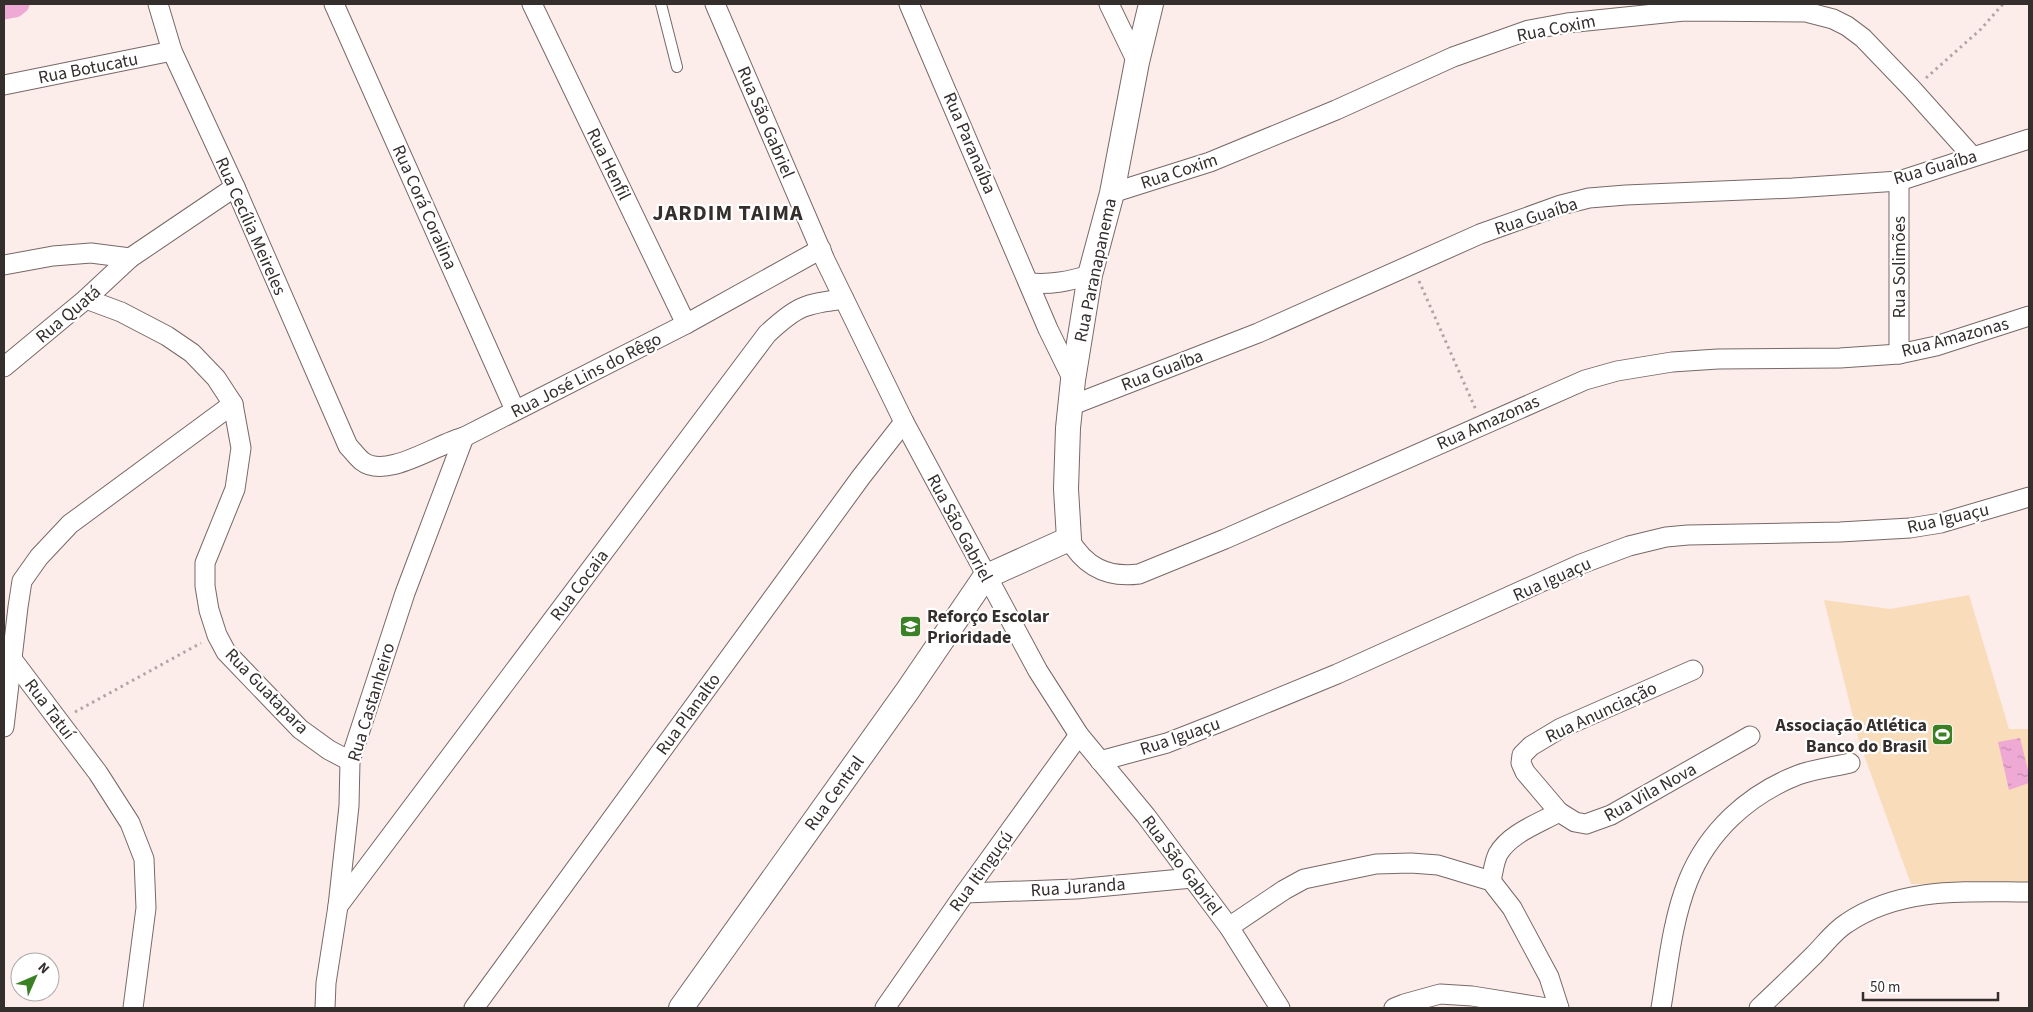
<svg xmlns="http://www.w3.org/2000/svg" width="2033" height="1012" viewBox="0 0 2033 1012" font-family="'Source Sans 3',sans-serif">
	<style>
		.pitch { fill: #f9dcba }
		.water { fill: url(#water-ripples) }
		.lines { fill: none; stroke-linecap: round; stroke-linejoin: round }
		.canal { stroke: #eea9d5; stroke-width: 19 }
		.service-casing { stroke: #776967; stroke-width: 12 }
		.minor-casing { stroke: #776967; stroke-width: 21 }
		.tertiary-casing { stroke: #776967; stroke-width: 26 }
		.path { stroke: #b2a6a4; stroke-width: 3; stroke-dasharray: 2.5 4; stroke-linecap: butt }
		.service { stroke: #fff; stroke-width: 10 }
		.minor { stroke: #fff; stroke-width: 19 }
		.tertiary { stroke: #fff; stroke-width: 24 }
		.labels { text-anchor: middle; stroke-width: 4.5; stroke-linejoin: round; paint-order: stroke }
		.street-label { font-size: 18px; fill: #342e2d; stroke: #fff }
		.poi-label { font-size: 18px; font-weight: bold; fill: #342e2d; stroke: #fff; text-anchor: start }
		.district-label { font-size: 22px; font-weight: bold; letter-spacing: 1px; fill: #342e2d; stroke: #fff }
	</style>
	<defs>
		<pattern id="water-ripples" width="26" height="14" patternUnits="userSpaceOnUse" patternTransform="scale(1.25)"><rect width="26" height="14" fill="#eea9d5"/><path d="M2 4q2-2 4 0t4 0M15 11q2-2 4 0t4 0" fill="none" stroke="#c28aad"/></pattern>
	</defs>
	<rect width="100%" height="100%" fill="#fcecea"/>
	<path class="pitch" d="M1969 595 2009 729H2029V884H1911L1859 741 1824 600 1890 609Z"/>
	<path class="water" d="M2020 738 2029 774V783L2009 790 1998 742Z"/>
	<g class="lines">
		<path class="canal" d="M4 10 15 8 20 4"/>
		<defs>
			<path id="service" d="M661 4 677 67"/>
			<g id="minor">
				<path d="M158 4 172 51 235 187 348 446C353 451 357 457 362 461 386 480 437 444 464 437L686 324 821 249"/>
				<path d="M334 4 515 410"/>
				<path d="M532 4 686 324"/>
				<path d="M715 4 825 260 904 422 1038 671 1079 735 1146 816 1229 927 1280 1008"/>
				<path d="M909 4 1048 329 1073 380"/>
				<path d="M1109 4 1137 62"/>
				<path d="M4 85 172 51"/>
				<path d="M1899 181V354"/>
				<path d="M1112 193 1210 162 1336 110 1453 57 1529 30 1567 23 1684 11 1806 12 1833 19 1847 26 1863 38 1912 89 1972 156"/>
				<path d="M4 265 53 256 91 253 130 258 235 187"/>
				<path d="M1029 283C1052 285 1069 281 1090 275"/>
				<path d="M86 299 121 312 167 336 192 353 216 378 233 404 241 448 235 489 205 563V586L209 610 217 635 226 652 300 729 329 750 350 761"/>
				<path d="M4 367 86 299 130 258"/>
				<path d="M1070 406 1258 333 1480 234 1561 205 1589 198 1626 195 1793 188 1899 181 2029 139"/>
				<path d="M1069 539C1085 567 1107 578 1139 574L1225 539 1585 380 1617 371 1672 362 1718 359 1840 358 1899 354 1936 346 2029 316"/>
				<path d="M12 659 98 773 130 823 144 859 146 908 133 1008"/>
				<path d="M1693 670 1561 728 1531 746 1522 755 1521 763 1525 772 1559 812 1575 822 1586 824 1611 815 1750 736"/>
				<path d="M4 727 18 607 22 581 39 557 70 524 233 404"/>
				<path d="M1100 761 1167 743 1218 723 1337 674 1581 564 1629 546 1666 537 1688 535 1840 532 1910 528 1941 523 2029 497"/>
				<path d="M1491 881C1493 873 1494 862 1498 854 1510 833 1540 823 1559 812"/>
				<path d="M965 893 1076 889 1192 878"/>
				<path d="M338 906 767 334C797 306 804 304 844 299"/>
				<path d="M1229 927 1284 890 1304 879 1376 864 1411 863 1438 865 1491 881 1512 908 1549 977 1559 1008"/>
				<path d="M325 1008 326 983 338 906 349 806 350 761 405 593 464 437"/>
				<path d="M474 1008 861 477 904 422"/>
				<path d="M885 1008 965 893 1079 735"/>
				<path d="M1394 1008 1404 1004 1440 994 1472 996 1547 1008"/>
				<path d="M1661 1008C1668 966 1672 921 1688 881 1708 831 1749 794 1798 775 1814 769 1833 767 1850 763"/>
				<path d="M1759 1008C1778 990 1796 973 1814 955 1825 944 1834 931 1847 923 1902 886 1967 892 2029 892"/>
			</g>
			<path id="tertiary" d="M681 1008 908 690 985 577 1069 539 1066 489 1068 428 1073 380 1090 275 1112 193 1137 62 1151 4"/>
		</defs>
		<use href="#service" class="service-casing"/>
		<use href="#minor" class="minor-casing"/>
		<use href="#tertiary" class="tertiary-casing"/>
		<g class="path">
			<path d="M1926 78 1981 29 2003 4"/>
			<path d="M1419 281 1476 410"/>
			<path d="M75 712 201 643"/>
		</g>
		<use href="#service" class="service"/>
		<use href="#minor" class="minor"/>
		<use href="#tertiary" class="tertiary"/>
	</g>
	<defs>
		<symbol id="school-square" viewBox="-11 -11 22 22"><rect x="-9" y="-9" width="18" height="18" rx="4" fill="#3b8024" stroke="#fff"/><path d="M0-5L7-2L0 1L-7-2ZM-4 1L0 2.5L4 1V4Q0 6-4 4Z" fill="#fff"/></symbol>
		<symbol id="stadium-square" viewBox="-11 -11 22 22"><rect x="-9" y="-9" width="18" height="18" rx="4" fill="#3b8024" stroke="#fff"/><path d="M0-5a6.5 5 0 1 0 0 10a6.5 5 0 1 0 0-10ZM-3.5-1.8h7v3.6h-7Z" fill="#fff"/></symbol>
	</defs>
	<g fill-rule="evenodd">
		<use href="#school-square" x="898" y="614" width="25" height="25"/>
		<use href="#stadium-square" x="1930" y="722" width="25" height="25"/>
	</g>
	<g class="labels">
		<g class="street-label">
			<text transform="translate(1556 28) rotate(-11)" y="6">Rua Coxim</text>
			<text transform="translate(88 68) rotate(-11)" y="6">Rua Botucatu</text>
			<text transform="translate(766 122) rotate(67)" y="6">Rua São Gabriel</text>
			<text transform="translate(970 143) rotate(67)" y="6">Rua Paranaíba</text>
			<text transform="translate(609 164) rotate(64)" y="6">Rua Henfil</text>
			<text transform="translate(1935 167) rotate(-16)" y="6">Rua Guaíba</text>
			<text transform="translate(1179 171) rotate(-18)" y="6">Rua Coxim</text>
			<text transform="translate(425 207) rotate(66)" y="6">Rua Corá Coralina</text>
			<text transform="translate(1536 216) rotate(-18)" y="6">Rua Guaíba</text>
			<text transform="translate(251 226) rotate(66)" y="6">Rua Cecília Meireles</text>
			<text transform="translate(1899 267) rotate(-90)" y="6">Rua Solimões</text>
			<text transform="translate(1095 270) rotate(-78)" y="6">Rua Paranapanema</text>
			<text transform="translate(68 314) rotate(-40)" y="6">Rua Quatá</text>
			<text transform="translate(1955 337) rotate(-15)" y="6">Rua Amazonas</text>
			<text transform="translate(1162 370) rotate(-21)" y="6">Rua Guaíba</text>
			<text transform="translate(586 375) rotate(-27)" y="6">Rua José Lins do Rêgo</text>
			<text transform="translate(1488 422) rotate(-24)" y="6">Rua Amazonas</text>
			<text transform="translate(1948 518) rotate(-13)" y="6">Rua Iguaçu</text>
			<text transform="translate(960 528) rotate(62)" y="6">Rua São Gabriel</text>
			<text transform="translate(1552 579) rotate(-24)" y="6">Rua Iguaçu</text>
			<text transform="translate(579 585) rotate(-53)" y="6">Rua Cocaia</text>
			<text transform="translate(267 691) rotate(46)" y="6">Rua Guatapara</text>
			<text transform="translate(371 702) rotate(-73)" y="6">Rua Castanheiro</text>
			<text transform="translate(50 709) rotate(53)" y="6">Rua Tatuí</text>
			<text transform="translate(1601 712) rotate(-25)" y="6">Rua Anunciação</text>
			<text transform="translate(688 714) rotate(-54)" y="6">Rua Planalto</text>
			<text transform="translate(1180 736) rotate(-19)" y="6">Rua Iguaçu</text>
			<text transform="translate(1650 792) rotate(-29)" y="6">Rua Vila Nova</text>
			<text transform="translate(834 793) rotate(-54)" y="6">Rua Central</text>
			<text transform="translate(1182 865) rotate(53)" y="6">Rua São Gabriel</text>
			<text transform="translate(981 871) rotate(-54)" y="6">Rua Itinguçú</text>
			<text transform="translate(1078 887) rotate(-4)" y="6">Rua Juranda</text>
		</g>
		<g class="poi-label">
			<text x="927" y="622">Reforço Escolar<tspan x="927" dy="21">Prioridade</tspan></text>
			<text x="1927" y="731" text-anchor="end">Associação Atlética<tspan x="1927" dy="21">Banco do Brasil</tspan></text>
		</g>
		<g class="district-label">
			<text x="728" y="220">JARDIM TAIMA</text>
		</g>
	</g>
	<rect width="2033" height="1012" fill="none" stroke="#342e2d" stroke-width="10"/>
	<g transform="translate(35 977) rotate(45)"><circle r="24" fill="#ffffff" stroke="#aeabab"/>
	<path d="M0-4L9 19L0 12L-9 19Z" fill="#3b8024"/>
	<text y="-8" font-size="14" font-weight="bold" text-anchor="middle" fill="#342e2d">N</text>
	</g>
	<path d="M1863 992v8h135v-8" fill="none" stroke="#342e2d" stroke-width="2.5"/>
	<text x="1870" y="992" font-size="15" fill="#342e2d" stroke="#ffffff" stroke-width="4" paint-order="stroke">50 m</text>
</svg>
